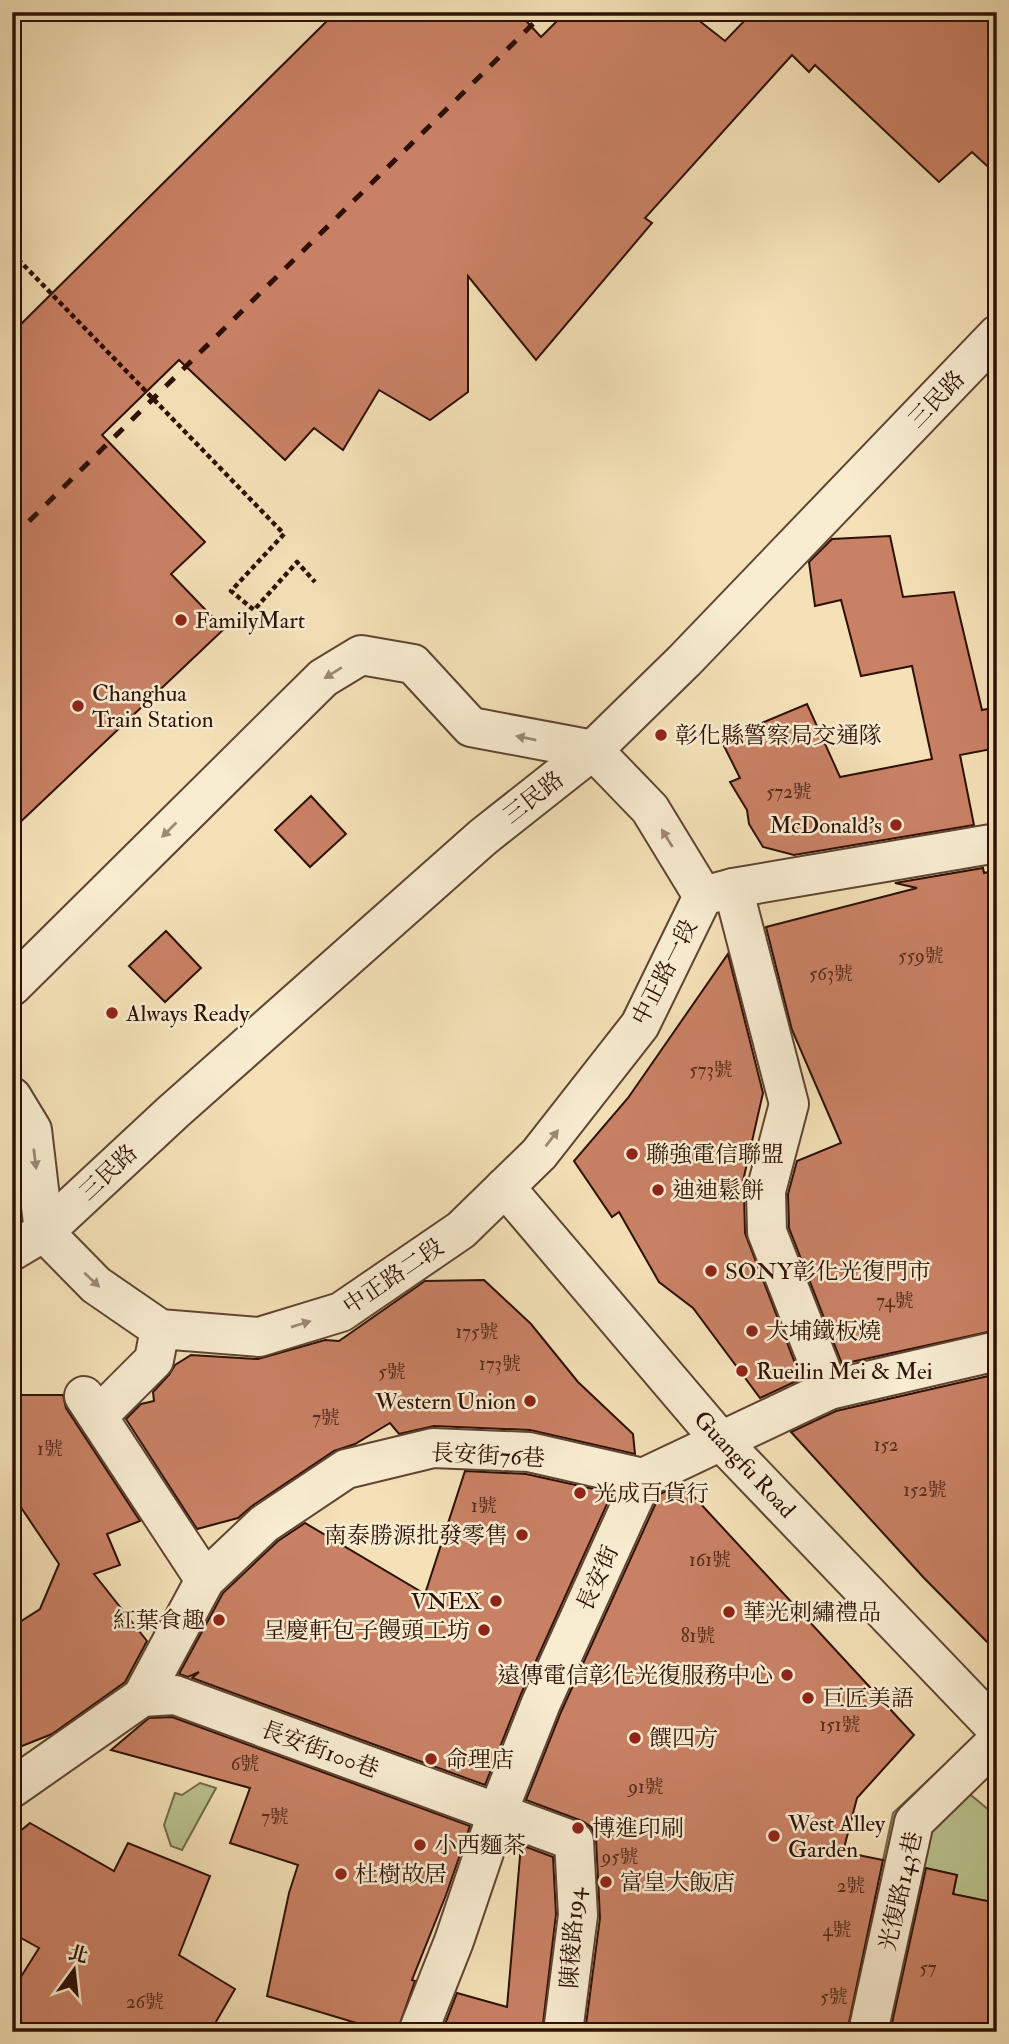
<svg xmlns="http://www.w3.org/2000/svg" width="1009" height="2044" viewBox="0 0 1009 2044" font-family="'IM FELL Double Pica','Noto Serif TC',serif">
	<style>
		.green { fill: #bac38f; stroke: #746a4a; stroke-width: 2 }
		.building { fill: #c98165; stroke: #2e1005; stroke-width: 2 }
		.lines { fill: none; stroke-linecap: round; stroke-linejoin: round }
		.minor-casing { stroke: #604432; stroke-width: 42 }
		.path { stroke: #2e1005; stroke-width: 4.5; stroke-dasharray: 5 3.5; stroke-linecap: butt }
		.minor { stroke: #f8ecd1; stroke-width: 38 }
		.rail { stroke: #2e1005; stroke-width: 5; stroke-dasharray: 12 12; stroke-linecap: butt }
		.path-bridge { stroke: #2e1005; stroke-width: 4.5; stroke-dasharray: 5 3.5; stroke-linecap: butt }
		.oneway { fill: #9d8975 }
		.poi-dot { fill: #8f2418; stroke: #f8ecd1; stroke-width: 2.5 }
		.labels { text-anchor: middle; stroke-width: 5; stroke-linejoin: round; paint-order: stroke }
		.number-label { font-size: 19px; fill: #552c1d }
		.street-label { font-size: 23px; fill: #2e1005; stroke: #f8ecd1 }
		.poi-label { font-size: 23px; fill: #2e1005; stroke: #f8ecd1; text-anchor: start }
	</style>
	<rect width="100%" height="100%" fill="#f4e1b8"/>
	<filter id="stains"><feTurbulence type="fractalNoise" baseFrequency=".00286" numOctaves="4"/><feColorMatrix values="0 0 0 0 .2 0 0 0 0 .09 0 0 0 0 .02 0 0 0 .5 -.17"/></filter>
	<radialGradient id="worn" r=".72"><stop offset=".6" stop-color="#630" stop-opacity="0"/><stop offset="1" stop-color="#630" stop-opacity=".3"/></radialGradient>
	<g class="green">
		<path d="M940 1769 997 1817V1903L953 1894 957 1875 883 1860 893 1813Z"/>
		<path d="M200 1783 216 1788 182 1850 171 1846 164 1825 175 1793 182 1795Z"/>
	</g>
	<g class="building">
		<path d="M336 12H518L541 37 566 12H688L725 41 750 15 747 12H997V175L972 152 939 182 815 65 809 72 792 55 645 218 652 223 536 360 468 276V392L430 420 379 390 343 450 314 428 285 460 179 360 102 435 205 542 171 574 224 629 12 830V333Z"/>
		<path d="M890 536 903 597 954 592 982 710 997 707V748L960 755 974 825 794 855 763 847 749 824 747 810 730 782 740 778 721 740 807 704 840 777 932 759 912 666 861 676 841 600 815 606 809 562 832 539Z"/>
		<path d="M311 796 346 834 310 867 275 830Z"/>
		<path d="M983 868 984 873 997 870V1330L842 1364 789 1228 788 1194 797 1161 841 1143 792 1030 766 927 917 888 895 883Z"/>
		<path d="M166 931 201 968 165 1002 129 966Z"/>
		<path d="M728 954 763 1093 743 1181 746 1180 744 1192 745 1233 801 1379 760 1398 693 1308 659 1282 619 1212 612 1217 574 1161 628 1098Z"/>
		<path d="M484 1280 531 1324 578 1382 633 1434 635 1454 530 1430 434 1426 399 1434 390 1423 355 1444 334 1451 252 1506 238 1518 197 1529 126 1419 141 1404 154 1401 153 1392 169 1375 175 1365 191 1355 258 1359 325 1340 339 1341 425 1281Z"/>
		<path d="M997 1374V1652L924 1578 791 1432 836 1411Z"/>
		<path d="M12 1395H63L66 1408 140 1521 107 1534 120 1565 94 1574 147 1641 125 1682 52 1734 12 1750V1627L40 1609 59 1564 12 1494Z"/>
		<path d="M465 1471 526 1474 612 1493 521 1694 485 1785 192 1678 199 1672 188 1677 179 1674 223 1593 278 1541 305 1523 425 1594Z"/>
		<path d="M677 1486 686 1488 914 1735 857 1798 843 1852 883 1860 847 2032H585L600 1918 596 1839 591 1827 582 1821 526 1800 561 1712 660 1494Z"/>
		<path d="M172 1717 470 1826 446 1895 412 1980 415 1981 397 2032H386L267 1996 289 1893 298 1865 230 1843 250 1788 111 1750 149 1718Z"/>
		<path d="M30 1823 114 1871 128 1843 210 1876 179 1955 235 1989 210 2032H12V1991L39 1948 12 1933V1838Z"/>
		<path d="M521 1845 553 1857 556 1914 542 2032H442L457 1993 507 2007Z"/>
		<path d="M926 1868 957 1875 953 1894 997 1903V2032H890Z"/>
	</g>
	<g class="lines">
		<defs>
			<g id="minor">
				<path d="M593 750 650 809 703 896"/>
				<path d="M733 888 789 1104 766 1191 767 1232 829 1390"/>
				<path d="M12 986 323 678 361 655 413 664 471 727 593 750"/>
				<path d="M12 1097 32 1130 44 1232"/>
				<path d="M505 1187 721 1441 997 1729"/>
				<path d="M44 1232 96 1285 160 1329 259 1337 341 1312 461 1230 539 1154 640 1025 703 896 733 888 997 843"/>
				<path d="M12 1251 44 1232 173 1112 483 837 593 750 685 660 997 335"/>
				<path d="M84 1396 205 1580"/>
				<path d="M98 1416 154 1360 160 1329"/>
				<path d="M142 1697 175 1695 574 1841 578 1915 563 2032"/>
				<path d="M12 1788 142 1697 205 1580 264 1524 346 1469 433 1448 529 1452 643 1478"/>
				<path d="M418 2032 454 1941 497 1814 541 1703 643 1478 829 1390 997 1351"/>
				<path d="M868 2032 914 1822 997 1741"/>
			</g>
		</defs>
		<use href="#minor" class="minor-casing"/>
		<path class="path" d="M284 534 231 591 254 610 297 562 315 582"/>
		<use href="#minor" class="minor"/>
		<path class="rail" d="M12 538 545 12"/>
		<path class="path-bridge" d="M12 253 284 534"/>
	</g>
	<defs><path id="oneway-solid" d="M-6-.8H1V-3.2L6.5 0L1 3.2V.8H-6Z" transform="scale(1.75)"/></defs>
	<g class="oneway">
		<use href="#oneway-solid" transform="translate(333 673) rotate(148)"/>
		<use href="#oneway-solid" transform="translate(526 738) rotate(-169)"/>
		<use href="#oneway-solid" transform="translate(169 830) rotate(135)"/>
		<use href="#oneway-solid" transform="translate(667 838) rotate(-122)"/>
		<use href="#oneway-solid" transform="translate(552 1138) rotate(-52)"/>
		<use href="#oneway-solid" transform="translate(35 1159) rotate(83)"/>
		<use href="#oneway-solid" transform="translate(92 1280) rotate(43)"/>
		<use href="#oneway-solid" transform="translate(301 1324) rotate(-17)"/>
	</g>
	<g class="poi-dot">
		<circle cx="181" cy="620" r="7"/>
		<circle cx="78" cy="706" r="7"/>
		<circle cx="661" cy="735" r="7"/>
		<circle cx="896" cy="825" r="7"/>
		<circle cx="112" cy="1013" r="7"/>
		<circle cx="632" cy="1154" r="7"/>
		<circle cx="658" cy="1190" r="7"/>
		<circle cx="711" cy="1271" r="7"/>
		<circle cx="752" cy="1331" r="7"/>
		<circle cx="742" cy="1371" r="7"/>
		<circle cx="530" cy="1401" r="7"/>
		<circle cx="580" cy="1493" r="7"/>
		<circle cx="522" cy="1535" r="7"/>
		<circle cx="496" cy="1601" r="7"/>
		<circle cx="729" cy="1612" r="7"/>
		<circle cx="219" cy="1620" r="7"/>
		<circle cx="484" cy="1630" r="7"/>
		<circle cx="787" cy="1675" r="7"/>
		<circle cx="808" cy="1698" r="7"/>
		<circle cx="635" cy="1738" r="7"/>
		<circle cx="431" cy="1759" r="7"/>
		<circle cx="578" cy="1828" r="7"/>
		<circle cx="774" cy="1836" r="7"/>
		<circle cx="420" cy="1845" r="7"/>
		<circle cx="341" cy="1874" r="7"/>
		<circle cx="606" cy="1882" r="7"/>
	</g>
	<g class="labels">
		<g class="number-label">
			<text x="789" y="798">572號</text>
			<text x="921" y="962">559號</text>
			<text x="831" y="980">563號</text>
			<text x="711" y="1076">573號</text>
			<text x="895" y="1307">74號</text>
			<text x="477" y="1338">175號</text>
			<text x="500" y="1370">173號</text>
			<text x="392" y="1378">5號</text>
			<text x="326" y="1424">7號</text>
			<text x="886" y="1451">152</text>
			<text x="50" y="1455">1號</text>
			<text x="925" y="1496">152號</text>
			<text x="484" y="1512">1號</text>
			<text x="710" y="1566">161號</text>
			<text x="698" y="1642">81號</text>
			<text x="840" y="1731">151號</text>
			<text x="245" y="1770">6號</text>
			<text x="646" y="1793">91號</text>
			<text x="275" y="1823">7號</text>
			<text x="620" y="1863">95號</text>
			<text x="851" y="1892">2號</text>
			<text x="837" y="1936">4號</text>
			<text x="928" y="1974">57</text>
			<text x="834" y="2003">5號</text>
			<text x="145" y="2008">26號</text>
		</g>
		<g class="street-label">
			<text transform="translate(936 399) rotate(-46)" y="8">三民路</text>
			<text transform="translate(533 797) rotate(-38)" y="8">三民路</text>
			<text transform="translate(664 972) rotate(-63)" y="8">中正路一段</text>
			<text transform="translate(108 1172) rotate(-43)" y="8">三民路</text>
			<text transform="translate(393 1276) rotate(-34)" y="8">中正路二段</text>
			<text transform="translate(488 1455) rotate(3)" y="8">長安街76巷</text>
			<text transform="translate(745 1464) rotate(47)" y="8">Guangfu Road</text>
			<text transform="translate(597 1578) rotate(-66)" y="8">長安街</text>
			<text transform="translate(320 1749) rotate(20)" y="8">長安街100巷</text>
			<text transform="translate(900 1891) rotate(-77)" y="8">光復路143巷</text>
			<text transform="translate(572 1938) rotate(-86)" y="8">陳稜路194</text>
		</g>
		<g class="poi-label">
			<text x="195" y="628">FamilyMart</text>
			<text x="92" y="701">Changhua<tspan x="92" dy="26">Train Station</tspan></text>
			<text x="675" y="743">彰化縣警察局交通隊</text>
			<text x="882" y="833" text-anchor="end">McDonald's</text>
			<text x="126" y="1021">Always Ready</text>
			<text x="646" y="1162">聯強電信聯盟</text>
			<text x="672" y="1198">迪迪鬆餅</text>
			<text x="725" y="1279">SONY彰化光復門市</text>
			<text x="766" y="1339">大埔鐵板燒</text>
			<text x="756" y="1379">Rueilin Mei &amp; Mei</text>
			<text x="516" y="1409" text-anchor="end">Western Union</text>
			<text x="594" y="1501">光成百貨行</text>
			<text x="508" y="1543" text-anchor="end">南泰勝源批發零售</text>
			<text x="482" y="1609" text-anchor="end">VNEX</text>
			<text x="743" y="1620">華光刺繡禮品</text>
			<text x="205" y="1628" text-anchor="end">紅葉食趣</text>
			<text x="470" y="1638" text-anchor="end">呈慶軒包子饅頭工坊</text>
			<text x="773" y="1683" text-anchor="end">遠傳電信彰化光復服務中心</text>
			<text x="822" y="1706">巨匠美語</text>
			<text x="649" y="1746">饌四方</text>
			<text x="445" y="1767">命理店</text>
			<text x="788" y="1831">West Alley<tspan x="788" dy="26">Garden</tspan></text>
			<text x="592" y="1836">博進印刷</text>
			<text x="434" y="1853">小西麵茶</text>
			<text x="355" y="1882">杜樹故居</text>
			<text x="620" y="1890">富皇大飯店</text>
		</g>
	</g>
	<rect width="1009" height="2044" fill="none" stroke="#f4e1b8" stroke-width="42"/>
	<rect x="14" y="14" width="981" height="2016" fill="none" stroke="#2e1005" stroke-width="3.5"/>
	<rect x="21" y="21" width="967" height="2002" fill="none" stroke="#2e1005" stroke-width="2"/>
	<g transform="translate(74 1970) rotate(15)" stroke="#f8ecd1" stroke-width="5" paint-order="stroke">
	<path d="M0-5L12 26L0 18L-12 26Z" fill="#2e1005"/>
	<text y="-10" font-size="19" font-weight="bold" text-anchor="middle" fill="#2e1005">北</text>
	</g>
	<rect width="100%" height="100%" filter="url(#stains)"/>
	<rect width="100%" height="100%" fill="url(#worn)"/>
</svg>
